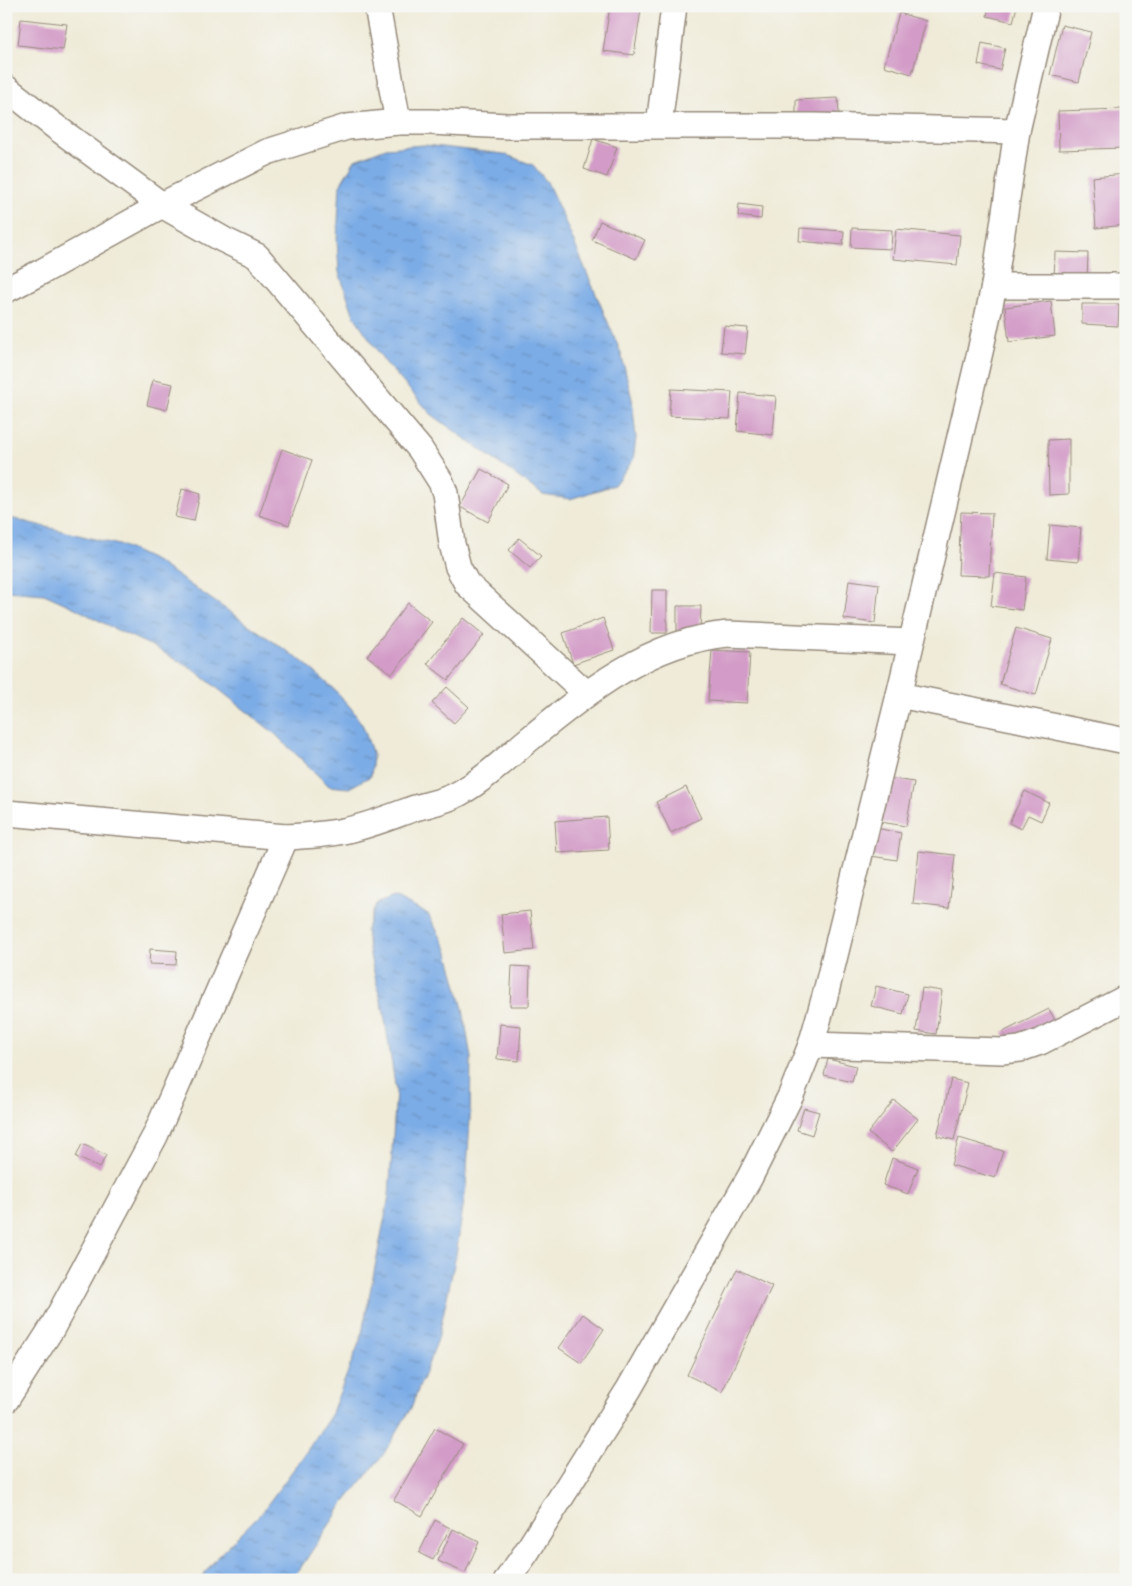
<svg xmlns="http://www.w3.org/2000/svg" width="1132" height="1586" viewBox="0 0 1132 1586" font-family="'Comic Neue',sans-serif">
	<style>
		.water { fill: url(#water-ripples); stroke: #5b6b82 }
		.building { fill: #d39cc8 }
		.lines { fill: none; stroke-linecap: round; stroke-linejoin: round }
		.minor-casing { stroke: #958a7b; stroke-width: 28 }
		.minor { stroke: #fff; stroke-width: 25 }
	</style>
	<defs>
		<pattern id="water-ripples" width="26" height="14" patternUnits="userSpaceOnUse" patternTransform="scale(1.25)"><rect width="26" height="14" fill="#7bace6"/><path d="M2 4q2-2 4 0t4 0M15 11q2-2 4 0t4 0" fill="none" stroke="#668cba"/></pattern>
	</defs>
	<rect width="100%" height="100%" fill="#f6f6f2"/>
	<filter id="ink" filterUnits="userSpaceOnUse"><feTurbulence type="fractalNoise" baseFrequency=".02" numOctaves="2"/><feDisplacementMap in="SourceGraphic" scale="10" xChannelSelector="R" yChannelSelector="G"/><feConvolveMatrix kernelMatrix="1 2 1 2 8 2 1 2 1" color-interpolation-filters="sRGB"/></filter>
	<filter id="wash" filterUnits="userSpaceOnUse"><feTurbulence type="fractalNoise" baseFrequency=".0096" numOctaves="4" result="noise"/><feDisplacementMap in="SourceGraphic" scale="20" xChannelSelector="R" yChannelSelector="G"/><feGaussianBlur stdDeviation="1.12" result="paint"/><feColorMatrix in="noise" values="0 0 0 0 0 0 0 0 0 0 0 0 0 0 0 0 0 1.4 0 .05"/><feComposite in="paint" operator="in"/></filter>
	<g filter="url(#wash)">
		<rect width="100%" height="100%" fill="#efebd8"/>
		<g class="water">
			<path d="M424 145 504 154 533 165 547 182 564 219 621 353 632 399 636 438 633 460 614 485 570 499 543 495 431 414 385 362 354 316 339 272 337 240 340 185 355 160 386 148Z"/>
			<path d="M6 517 123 546 157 562 303 662 333 688 351 708 363 726 373 755 371 776 349 788 329 786 274 733 193 669 150 645 113 628 73 607 44 594 6 591Z"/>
			<path d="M394 897 428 914 447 949 463 1009 471 1058 470 1119 466 1187 456 1255 438 1339 411 1408 383 1455 344 1503 299 1570 290 1580H199L220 1554 261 1513 302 1458 331 1415 361 1338 389 1196 396 1091 384 1013 371 960 366 931 376 904Z"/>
		</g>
		<g id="blocks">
			<g class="building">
				<path d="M610 6 641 10 634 55 603 51Z"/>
				<path d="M989 6H1017L1013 22 987 16Z"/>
				<path d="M899 13 926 21 912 74 884 66Z"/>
				<path d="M21 19 67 24 63 50 18 45Z"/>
				<path d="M1062 25 1091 32 1079 82 1050 75Z"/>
				<path d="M982 43 1005 48 1000 70 978 65Z"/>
				<path d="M838 98 839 115 796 117V100Z"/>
				<path d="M1124 109V148L1059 150 1058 111Z"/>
				<path d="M593 139 617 147 607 177 584 169Z"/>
				<path d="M1126 174V225L1096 228 1092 177Z"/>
				<path d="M739 204 762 207 761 219 738 216Z"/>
				<path d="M600 221 645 240 636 259 592 240Z"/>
				<path d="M800 228 844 231 843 245 799 241Z"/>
				<path d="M852 228 892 230 891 249 851 247Z"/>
				<path d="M896 229 960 235 957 265 893 259Z"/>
				<path d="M1055 252 1088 253 1087 283 1054 281Z"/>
				<path d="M1051 301 1055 336 1009 342 1005 307Z"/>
				<path d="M1082 304H1119L1118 326 1082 324Z"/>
				<path d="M724 326 748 328 745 354 721 352Z"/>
				<path d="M153 380 173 384 167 410 147 405Z"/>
				<path d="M671 389 732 392 730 419 669 416Z"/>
				<path d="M740 393 776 396 773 435 737 431Z"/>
				<path d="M1069 439V494L1049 495 1048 440Z"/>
				<path d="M282 449 312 460 289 525 259 515Z"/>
				<path d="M481 469 508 484 488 522 460 507Z"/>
				<path d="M182 489 200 494 194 521 175 517Z"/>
				<path d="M961 512 992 513 989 576 958 575Z"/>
				<path d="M1050 525 1081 528 1078 562 1047 559Z"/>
				<path d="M519 538 541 556 530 568 509 550Z"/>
				<path d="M995 573 1026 577 1022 610 991 606Z"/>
				<path d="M849 580 879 584 875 623 844 619Z"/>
				<path d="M652 590H667V633H651Z"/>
				<path d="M408 603 432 622 392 674 367 656Z"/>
				<path d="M677 606H701L700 631H677Z"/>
				<path d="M463 618 484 635 448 680 427 664Z"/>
				<path d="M603 618 614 650 573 664 563 633Z"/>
				<path d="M1016 628 1052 639 1036 695 1000 684Z"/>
				<path d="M712 650 750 652 747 703 708 701Z"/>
				<path d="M447 687 469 707 454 723 432 703Z"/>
				<path d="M887 778 914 782 906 826 880 822Z"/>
				<path d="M686 787 701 818 671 833 656 802Z"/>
				<path d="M1025 791 1049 803 1041 821 1028 815 1021 829 1009 823Z"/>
				<path d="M607 817 609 850 557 853 555 821Z"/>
				<path d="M876 828 901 833 897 860 871 856Z"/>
				<path d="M919 851 955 855 949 908 913 904Z"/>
				<path d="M530 911 534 950 505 953 501 914Z"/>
				<path d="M150 949 177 951 176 965 149 964Z"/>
				<path d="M512 966 530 967 529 1006H510Z"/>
				<path d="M876 986 908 994 903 1014 871 1006Z"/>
				<path d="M922 988 942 991 936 1034 916 1031Z"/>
				<path d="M1049 1009 1056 1022 1009 1044 1003 1032Z"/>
				<path d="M500 1024 521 1026 519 1061 497 1059Z"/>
				<path d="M828 1059 856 1066 852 1082 824 1075Z"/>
				<path d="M951 1079 968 1083 954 1140 937 1136Z"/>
				<path d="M894 1100 918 1119 892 1152 868 1133Z"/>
				<path d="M804 1108 819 1112 812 1135 797 1130Z"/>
				<path d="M959 1138 1003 1151 995 1178 951 1165Z"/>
				<path d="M82 1144 106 1155 100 1168 76 1157Z"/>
				<path d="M892 1158 918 1168 908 1194 883 1185Z"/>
				<path d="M737 1269 772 1286 722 1392 687 1375Z"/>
				<path d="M583 1314 604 1329 581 1363 559 1348Z"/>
				<path d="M435 1428 463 1444 422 1516 394 1500Z"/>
				<path d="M435 1520 450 1528 433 1560 419 1553Z"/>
				<path d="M453 1529 479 1542 465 1573 438 1561Z"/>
			</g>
		</g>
	</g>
	<g filter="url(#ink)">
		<use href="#blocks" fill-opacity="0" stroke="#958a7b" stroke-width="1"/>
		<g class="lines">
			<defs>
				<g id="minor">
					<path d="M377 6 398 122"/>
					<path d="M6 88 57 128 162 205 224 240 257 256 420 449 441 482 445 493 452 544 458 567 467 584 586 693"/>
					<path d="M659 125 674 6"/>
					<path d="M994 286H1126"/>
					<path d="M6 290 43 271 162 205 267 152 347 127 398 122H431L507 126H815L1017 131"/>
					<path d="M899 695 1126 741"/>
					<path d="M6 813 286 837C305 836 324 835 343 831 366 827 393 816 415 808 429 804 446 801 458 794 484 780 505 759 527 741 586 692 650 641 728 634L911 642"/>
					<path d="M811 1045 1002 1051 1020 1049 1040 1042 1126 998"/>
					<path d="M6 1400 52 1328 155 1136 286 837"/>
					<path d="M507 1580 526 1553 629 1389 750 1177 791 1095 811 1045 825 996 899 695 980 352 994 286 1017 131 1046 6"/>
				</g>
			</defs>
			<use href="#minor" class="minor-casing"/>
			<use href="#minor" class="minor"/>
		</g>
	</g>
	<rect width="1132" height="1586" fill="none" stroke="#f6f6f2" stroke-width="25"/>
</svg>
